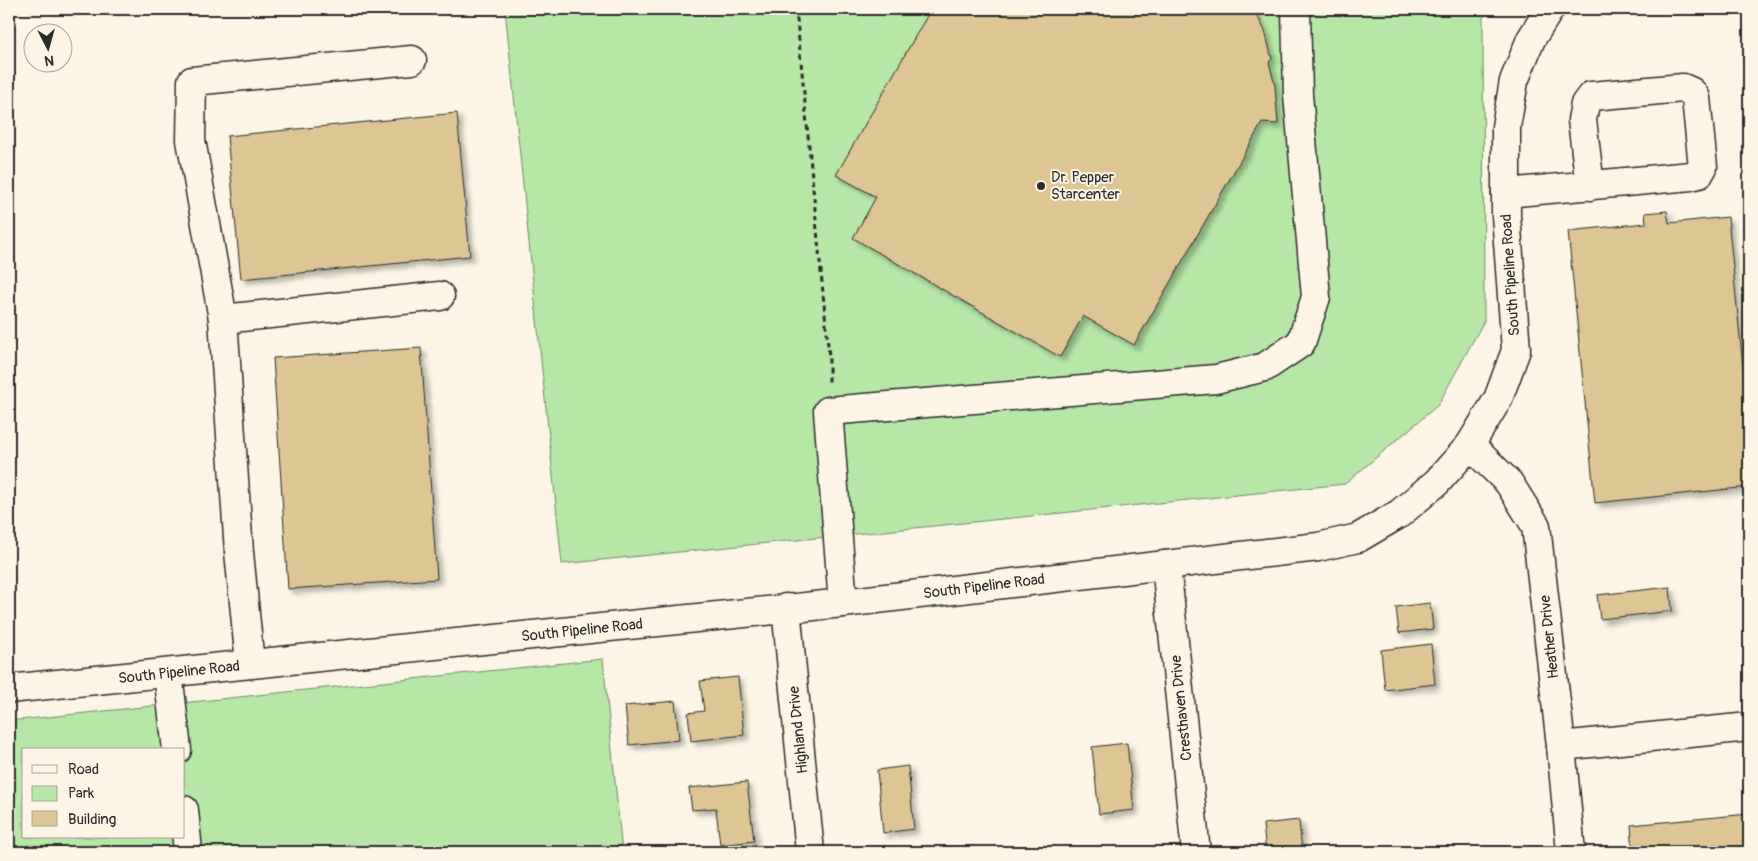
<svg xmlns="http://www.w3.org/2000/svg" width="1758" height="861" viewBox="0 0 1758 861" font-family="Pangolin,sans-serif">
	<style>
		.green { fill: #b6e7a7; stroke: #708969; fill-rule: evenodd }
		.building { fill: #ddc594; stroke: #2b2b2b; filter: url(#shadow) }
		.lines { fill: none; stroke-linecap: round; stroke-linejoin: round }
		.minor-casing { stroke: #2b2b2b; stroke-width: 31 }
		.path { stroke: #2b2b2b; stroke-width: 3; stroke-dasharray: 5 4; stroke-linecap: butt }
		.minor { stroke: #fcf5e5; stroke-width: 28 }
		.poi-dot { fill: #2b2b2b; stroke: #fcf5e5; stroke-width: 2 }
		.labels { text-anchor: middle; stroke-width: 4; stroke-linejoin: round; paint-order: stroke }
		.poi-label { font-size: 15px; fill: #2b2b2b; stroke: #fcf5e5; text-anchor: start }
		.street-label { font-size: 15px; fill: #2b2b2b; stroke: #fcf5e5 }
	</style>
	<defs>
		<filter id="shadow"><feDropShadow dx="4.5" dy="4.5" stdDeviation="2.5" flood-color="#0004"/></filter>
	</defs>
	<rect width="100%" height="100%" fill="#fcf5e5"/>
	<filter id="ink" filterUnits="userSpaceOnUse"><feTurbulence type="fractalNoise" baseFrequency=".02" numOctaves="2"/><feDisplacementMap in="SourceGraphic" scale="10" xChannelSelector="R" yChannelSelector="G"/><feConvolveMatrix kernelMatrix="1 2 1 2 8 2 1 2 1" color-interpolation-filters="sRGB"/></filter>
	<g filter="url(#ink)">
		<g class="green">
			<path d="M505 9H1492L1483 18 1484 321 1438 405 1345 484 562 564Z"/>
			<path d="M603 659 622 852H9V721ZM24 750H184V837H24Z"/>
		</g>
		<g class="building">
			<path d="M931 9H1254L1265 31 1272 59 1269 62 1275 86 1278 124 1262 123 1134 345 1083 316 1060 357 853 238 876 197 836 175Z"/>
			<path d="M457 113 470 256 241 279 227 136Z"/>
			<path d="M1667 211 1669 223 1728 217 1749 427V487L1595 503 1568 231 1646 223 1645 213Z"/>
			<path d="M421 348 437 579 288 589 273 358Z"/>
			<path d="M1670 587 1672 611 1600 619 1597 595Z"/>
			<path d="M1430 603 1433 629 1399 633 1396 607Z"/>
			<path d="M1431 644 1435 684 1385 690 1381 650Z"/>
			<path d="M738 677 744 735 691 741 688 713 704 711 700 681Z"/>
			<path d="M675 701 679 740 629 745 625 706Z"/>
			<path d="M1127 743 1134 810 1099 814 1092 747Z"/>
			<path d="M908 766 914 829 883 833 877 770Z"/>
			<path d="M747 782 754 841 720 845 716 808 692 810 689 788Z"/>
			<path d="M1749 814V852H1633L1631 825Z"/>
			<path d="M1299 820 1302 852H1266L1263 824Z"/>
		</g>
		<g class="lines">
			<defs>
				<g id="minor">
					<path d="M1506 193 1691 176 1699 174 1703 167 1696 98 1692 92 1683 88 1591 96 1585 104 1582 120 1590 186"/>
					<path d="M223 319 440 296"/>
					<path d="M1470 445 1509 483 1536 526 1561 746 1571 852"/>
					<path d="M1166 565 1196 852"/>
					<path d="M843 603 828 411 1216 379 1265 367 1301 343 1316 297 1298 95 1296 9"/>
					<path d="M786 608 810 852"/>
					<path d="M250 664 239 552 223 319 191 140 192 81 412 60"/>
					<path d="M168 673 177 750"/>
					<path d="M9 689 843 603 1318 547 1358 538 1399 514 1437 482 1470 445 1498 399 1516 350 1506 215V127L1514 81 1531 39 1550 9"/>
					<path d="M1561 746 1749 727"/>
					<path d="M184 810 188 852"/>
				</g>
			</defs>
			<use href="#minor" class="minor-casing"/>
			<path class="path" d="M796 9 829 356V384"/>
			<use href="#minor" class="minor"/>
		</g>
	</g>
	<circle class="poi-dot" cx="1041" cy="186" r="5"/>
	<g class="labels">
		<g class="poi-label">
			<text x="1051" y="182">Dr. Pepper<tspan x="1051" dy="17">Starcenter</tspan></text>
		</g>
		<g class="street-label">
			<text transform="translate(1510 275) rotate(-94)" y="5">South Pipeline Road</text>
			<text transform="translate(984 586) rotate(-7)" y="5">South Pipeline Road</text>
			<text transform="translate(582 630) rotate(-6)" y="5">South Pipeline Road</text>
			<text transform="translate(1549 637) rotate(-96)" y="5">Heather Drive</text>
			<text transform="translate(179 672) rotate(-6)" y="5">South Pipeline Road</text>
			<text transform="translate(1181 708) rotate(-96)" y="5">Cresthaven Drive</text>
			<text transform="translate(798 730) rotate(-96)" y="5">Highland Drive</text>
		</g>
	</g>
	<rect width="1758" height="861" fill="none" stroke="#fcf5e5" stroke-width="30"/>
	<rect x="15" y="15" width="1728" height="831" fill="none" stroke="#2b2b2b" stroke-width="2" filter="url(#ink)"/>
	<rect x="22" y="748" width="162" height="90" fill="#fcf5e5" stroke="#a8a49b"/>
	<rect x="32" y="765" width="25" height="8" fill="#fcf5e5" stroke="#a8a49b"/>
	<text x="68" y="774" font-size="15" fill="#2b2b2b">Road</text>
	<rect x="32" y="786" width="25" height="15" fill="#b6e7a7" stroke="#a8a49b"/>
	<text x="68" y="798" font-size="15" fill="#2b2b2b">Park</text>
	<rect x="32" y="811" width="25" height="15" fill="#ddc594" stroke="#a8a49b"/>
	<text x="68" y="824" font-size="15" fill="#2b2b2b">Building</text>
	<g transform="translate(48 48) rotate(174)"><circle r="24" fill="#fcf5e5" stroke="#a8a49b"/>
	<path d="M0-4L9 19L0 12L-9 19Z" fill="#2b2b2b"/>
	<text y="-8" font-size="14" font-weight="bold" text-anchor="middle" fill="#2b2b2b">N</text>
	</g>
</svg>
